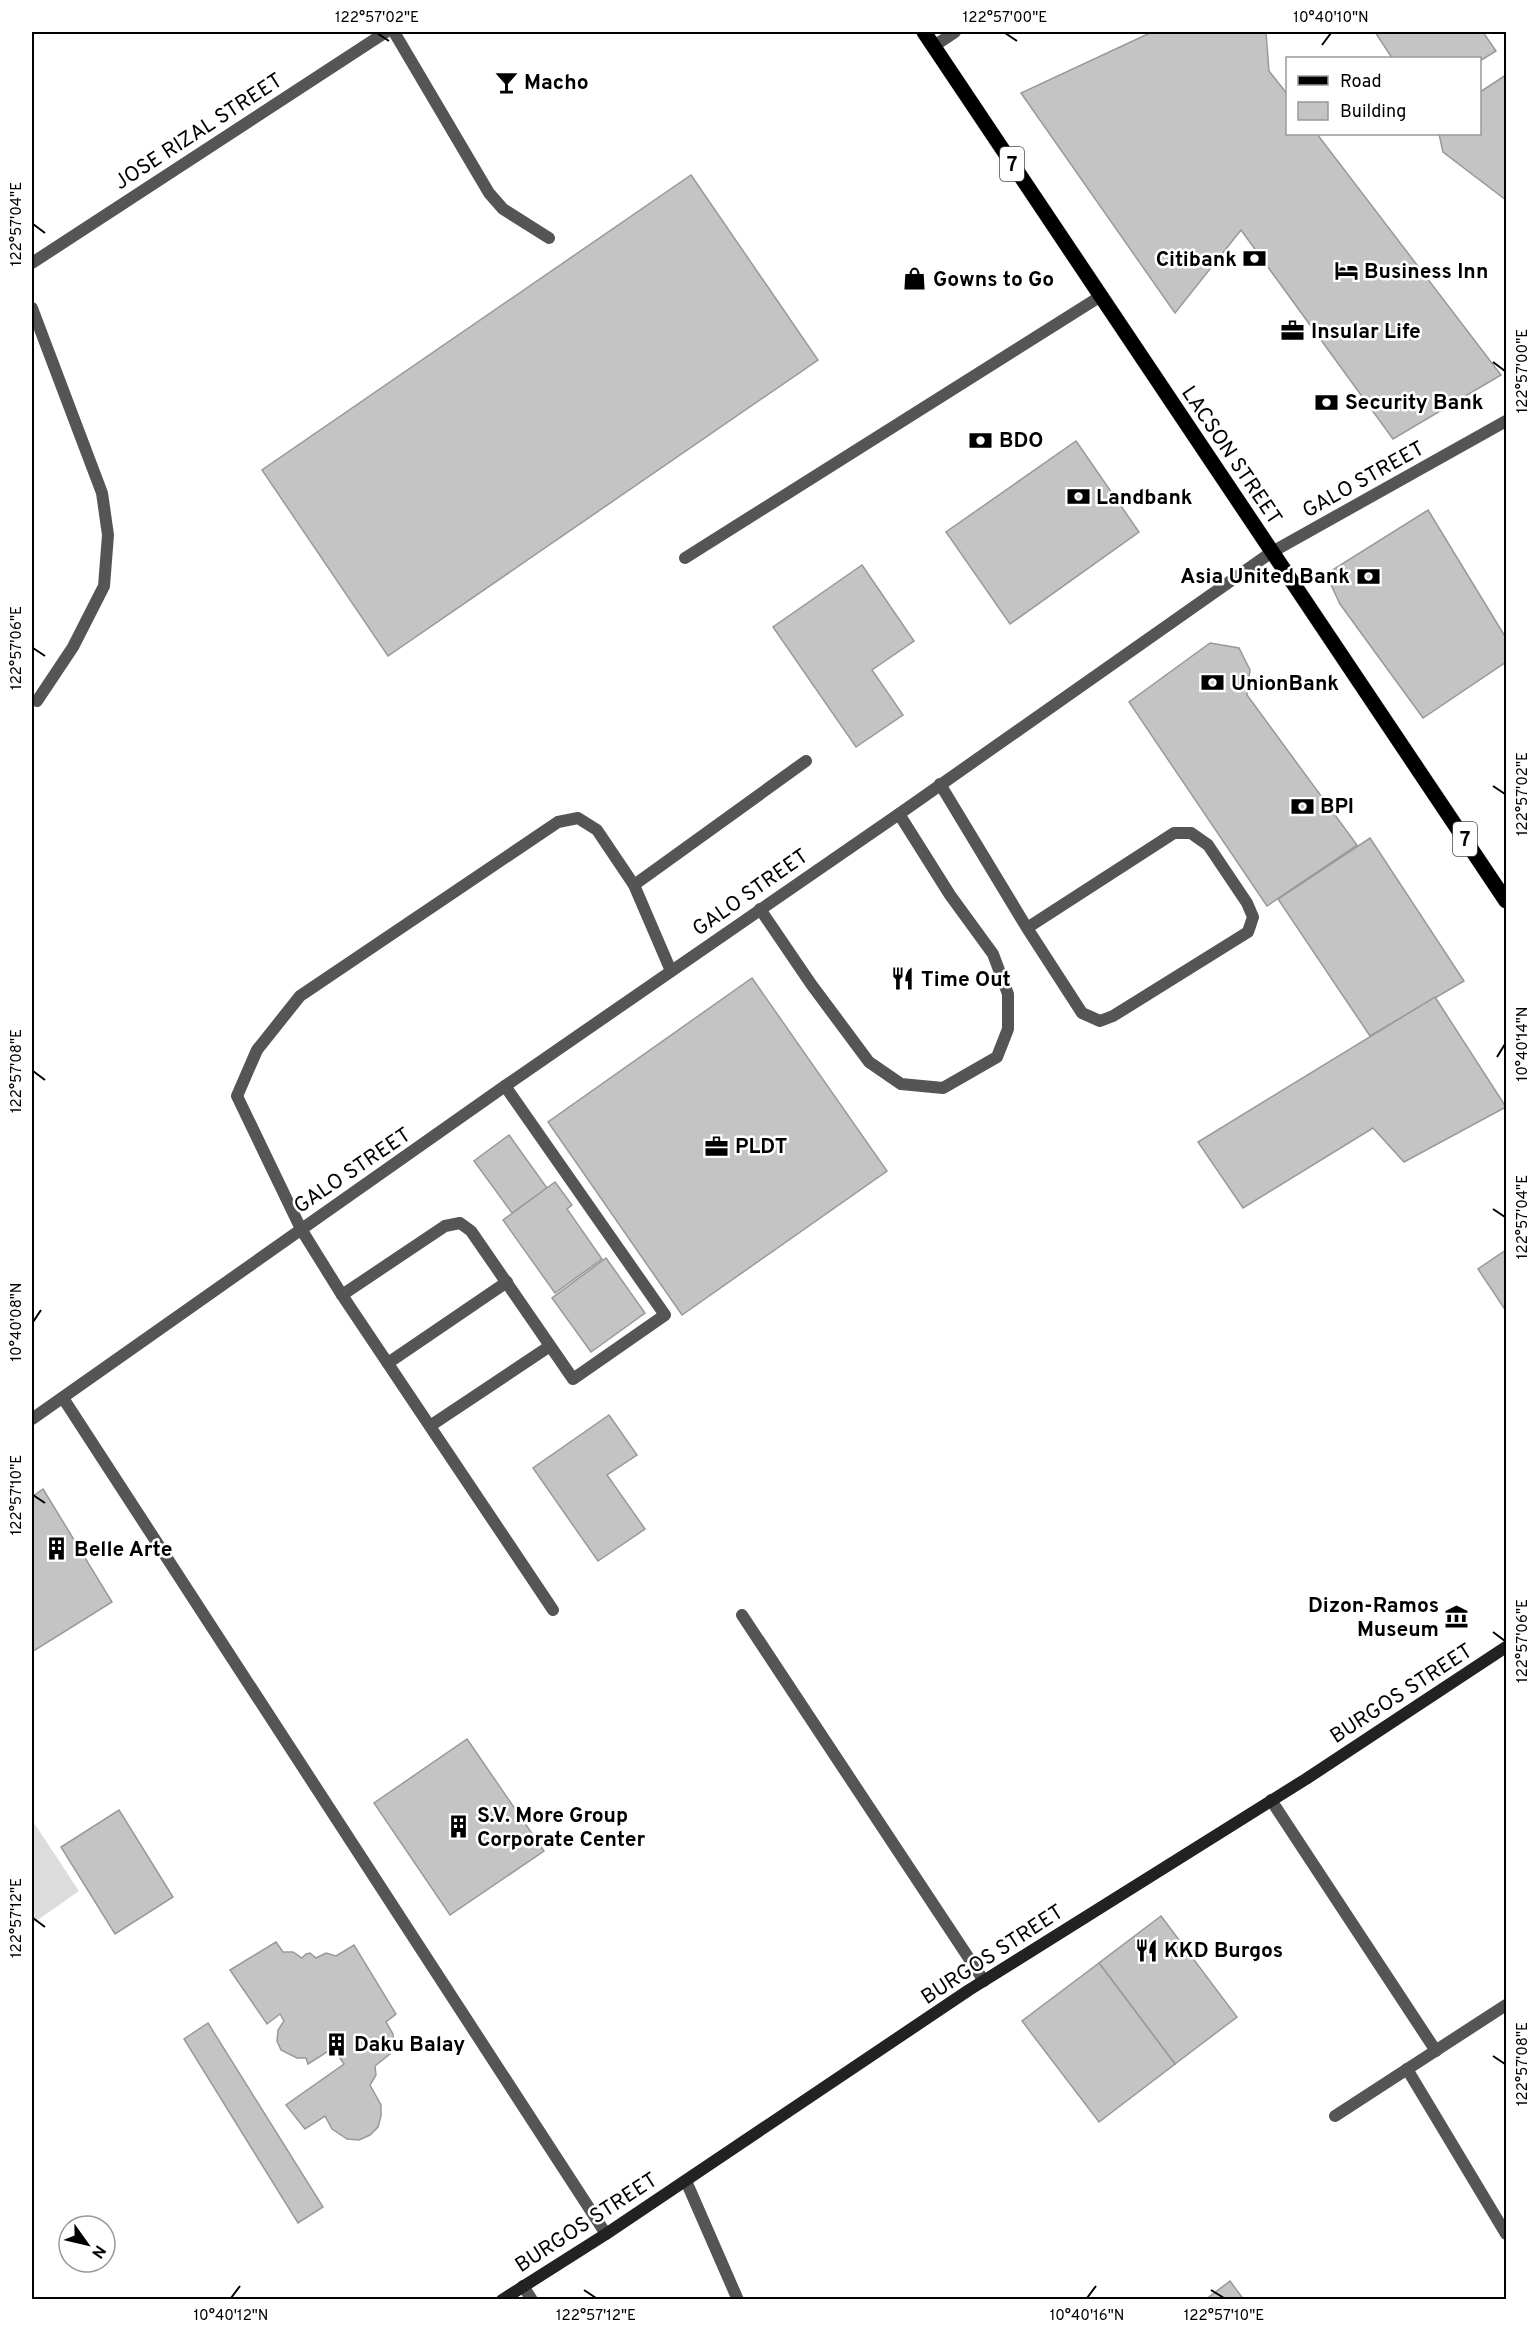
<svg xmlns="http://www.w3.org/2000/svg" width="1538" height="2331" viewBox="0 0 1538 2331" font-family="Overpass,sans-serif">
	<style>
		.green { fill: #dcdcdc }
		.building { fill: #c4c4c4; stroke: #999; stroke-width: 1.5 }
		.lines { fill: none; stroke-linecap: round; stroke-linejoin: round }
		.primary-casing { stroke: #dbdbdb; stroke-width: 16 }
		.service { stroke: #555; stroke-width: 12 }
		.minor { stroke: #555; stroke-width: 12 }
		.tertiary { stroke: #555; stroke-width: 12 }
		.secondary { stroke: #222; stroke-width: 12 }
		.primary { stroke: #000; stroke-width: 15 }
		.ticks { fill: none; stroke: #000; stroke-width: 2 }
		.labels { text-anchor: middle; stroke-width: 5; stroke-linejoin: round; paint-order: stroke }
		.shield { fill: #fff; stroke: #4c4c4c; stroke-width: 1.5 }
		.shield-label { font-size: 20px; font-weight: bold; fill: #000 }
		.poi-label { font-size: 21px; font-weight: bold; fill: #000; stroke: #fff; text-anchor: start }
		.street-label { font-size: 21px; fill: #000; stroke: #fff }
		.neatline { fill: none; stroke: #000; stroke-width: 2 }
		.ticks-label { font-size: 15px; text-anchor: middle; fill: #000 }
	</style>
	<rect width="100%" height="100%" fill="#fff"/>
	<path class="green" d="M32 1820 79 1891 32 1924Z"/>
	<g class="building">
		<path d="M1152 32H1266L1269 71 1288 95V134H1317L1501 375 1393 439 1241 230 1175 313 1021 93Z"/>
		<path d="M1375 32H1483L1496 51 1480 61V58H1392Z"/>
		<path d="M1506 75V200L1443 152 1439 134H1480V92Z"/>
		<path d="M691 175 818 360 388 656 262 470Z"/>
		<path d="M1076 441 1139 532 1010 624 946 532Z"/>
		<path d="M1428 510 1506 638V662L1423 718 1340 604 1326 574Z"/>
		<path d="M862 565 914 641 872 670 903 715 856 747 773 627Z"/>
		<path d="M1210 643 1239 648 1250 670 1247 695 1357 845 1267 906 1129 702Z"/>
		<path d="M1370 838 1464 981 1370 1036 1278 899Z"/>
		<path d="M752 978 887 1171 682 1315 548 1122Z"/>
		<path d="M1435 997 1506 1107 1404 1162 1373 1128 1243 1208 1198 1142Z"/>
		<path d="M509 1135 547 1188 512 1213 474 1161Z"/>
		<path d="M555 1182 572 1205 567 1209 602 1259 555 1293 503 1220Z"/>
		<path d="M1506 1250V1311L1478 1269Z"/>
		<path d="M606 1258 645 1313 591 1352 552 1298Z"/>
		<path d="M609 1415 637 1455 607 1475 645 1529 598 1561 533 1468Z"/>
		<path d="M43 1489 112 1602 32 1652V1497Z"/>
		<path d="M467 1739 544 1851 450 1915 374 1803Z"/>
		<path d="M119 1810 173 1897 115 1934 61 1847Z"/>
		<path d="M1161 1916 1237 2017 1175 2064 1099 1963Z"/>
		<path d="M276 1942 283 1952H293L302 1958 306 1954 310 1953 316 1958 326 1953 336 1956 354 1945 396 2014 386 2022 393 2034 394 2048 390 2054 375 2066 376 2075 370 2085 381 2105V2116L378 2127 370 2135 359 2140 347 2139 332 2129 325 2116 305 2129 286 2105 344 2064 333 2048 308 2064 306 2058H297L281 2050 277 2041 278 2030 284 2021 280 2014 267 2024 230 1970Z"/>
		<path d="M1099 1963 1175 2064 1099 2122 1022 2021Z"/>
		<path d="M208 2023 323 2207 298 2223 184 2039Z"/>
		<path d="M1230 2281 1244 2300H1205Z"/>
	</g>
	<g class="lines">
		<defs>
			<path id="primary" d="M924 32 1506 901"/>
		</defs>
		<use href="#primary" class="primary-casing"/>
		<g class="service">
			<path d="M394 32 489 193 503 209 549 238"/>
			<path d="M32 308 102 493 108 535 104 586 73 647 37 701"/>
			<path d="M685 558 1101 296"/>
			<path d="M940 784 1027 928 1082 1013 1100 1021 1113 1016 1248 932 1253 917 1247 903 1208 845 1191 833H1174L1027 928"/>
			<path d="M634 885 806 761"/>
			<path d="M760 909 811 984 869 1062 901 1084 943 1088 997 1057 1008 1029V994L993 954 950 895 899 814"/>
			<path d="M342 1295 445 1226 460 1223 471 1231 573 1379 665 1315 505 1086"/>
			<path d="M388 1363 507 1282"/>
			<path d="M430 1426 550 1346"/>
			<path d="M553 1610 342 1295 301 1229 237 1096 257 1050 300 996 558 822 578 818 597 830 634 885 671 971"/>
			<path d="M1271 1800 1436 2051"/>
			<path d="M686 2181 738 2300"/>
			<path d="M523 2286 532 2300"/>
		</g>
		<g class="minor">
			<path d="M934 46 955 32"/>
			<path d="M63 1398 606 2234"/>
			<path d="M742 1615 984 1981"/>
			<path d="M1407 2069 1506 2234"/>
			<path d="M1335 2116 1506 2005"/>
		</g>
		<g class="tertiary">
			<path d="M32 263 386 32"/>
			<path d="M32 1419 505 1086 899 814 1272 552 1506 421"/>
		</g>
		<path class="secondary" d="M502 2300 606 2234 969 1990 1306 1779 1506 1647"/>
		<use href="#primary" class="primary"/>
	</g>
	<path class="ticks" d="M377 33 389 41M1005 33 1017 41M1322 45 1331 33M33 224 45 233M1493 362 1505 371M33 648 45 656M1493 786 1505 794M1497 1057 1505 1044M33 1071 45 1080M1493 1209 1505 1217M33 1322 41 1310M33 1495 45 1503M1493 1632 1505 1641M33 1918 45 1927M1493 2056 1505 2064M584 2290 596 2298M1211 2290 1224 2298M231 2298 240 2286M1087 2298 1096 2286"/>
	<defs>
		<symbol id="bar-bare" viewBox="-9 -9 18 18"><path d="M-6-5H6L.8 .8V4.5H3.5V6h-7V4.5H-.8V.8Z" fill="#000" stroke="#fff" stroke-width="2.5" paint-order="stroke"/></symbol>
		<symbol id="bank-bare" viewBox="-9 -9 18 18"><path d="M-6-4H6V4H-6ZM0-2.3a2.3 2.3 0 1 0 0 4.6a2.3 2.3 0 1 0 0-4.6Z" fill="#000" stroke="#fff" stroke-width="2.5" paint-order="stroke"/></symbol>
		<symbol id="hotel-bare" viewBox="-9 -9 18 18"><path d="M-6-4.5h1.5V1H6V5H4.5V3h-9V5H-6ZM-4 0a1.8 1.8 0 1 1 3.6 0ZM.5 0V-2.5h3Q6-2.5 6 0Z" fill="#000" stroke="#fff" stroke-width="2.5" paint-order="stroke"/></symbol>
		<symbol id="shop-bare" viewBox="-9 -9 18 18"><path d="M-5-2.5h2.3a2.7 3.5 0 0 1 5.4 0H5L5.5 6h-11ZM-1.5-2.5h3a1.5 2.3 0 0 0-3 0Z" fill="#000" stroke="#fff" stroke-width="2.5" paint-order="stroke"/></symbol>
		<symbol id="office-bare" viewBox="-9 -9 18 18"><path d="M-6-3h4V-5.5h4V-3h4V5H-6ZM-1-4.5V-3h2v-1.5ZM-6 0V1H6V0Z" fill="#000" stroke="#fff" stroke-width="2.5" paint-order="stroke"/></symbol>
		<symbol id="restaurant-bare" viewBox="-9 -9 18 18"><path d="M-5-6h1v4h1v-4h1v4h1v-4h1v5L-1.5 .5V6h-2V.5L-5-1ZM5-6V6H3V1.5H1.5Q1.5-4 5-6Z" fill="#000" stroke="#fff" stroke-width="2.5" paint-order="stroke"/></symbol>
		<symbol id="building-bare" viewBox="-9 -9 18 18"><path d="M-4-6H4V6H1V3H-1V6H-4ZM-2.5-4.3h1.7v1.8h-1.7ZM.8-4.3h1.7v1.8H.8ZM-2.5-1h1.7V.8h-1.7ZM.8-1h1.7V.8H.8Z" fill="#000" stroke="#fff" stroke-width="2.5" paint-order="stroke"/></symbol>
		<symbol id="museum-bare" viewBox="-9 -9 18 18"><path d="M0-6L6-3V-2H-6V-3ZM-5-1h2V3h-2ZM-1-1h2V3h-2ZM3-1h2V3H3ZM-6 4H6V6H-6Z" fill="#000" stroke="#fff" stroke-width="2.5" paint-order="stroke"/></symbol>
	</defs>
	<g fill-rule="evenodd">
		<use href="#bar-bare" x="490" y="66" width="33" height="33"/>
		<use href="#bank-bare" x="1238" y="242" width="33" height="33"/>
		<use href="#hotel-bare" x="1330" y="254" width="33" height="33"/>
		<use href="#shop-bare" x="898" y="262" width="33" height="33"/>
		<use href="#office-bare" x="1276" y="314" width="33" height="33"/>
		<use href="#bank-bare" x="1310" y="386" width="33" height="33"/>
		<use href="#bank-bare" x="964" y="424" width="33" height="33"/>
		<use href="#bank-bare" x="1062" y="480" width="33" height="33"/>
		<use href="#bank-bare" x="1352" y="560" width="33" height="33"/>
		<use href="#bank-bare" x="1196" y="666" width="33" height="33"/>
		<use href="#bank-bare" x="1286" y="790" width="33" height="33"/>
		<use href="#restaurant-bare" x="886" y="962" width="33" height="33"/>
		<use href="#office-bare" x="700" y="1130" width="33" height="33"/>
		<use href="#building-bare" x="40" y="1532" width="33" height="33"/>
		<use href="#museum-bare" x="1440" y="1600" width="33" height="33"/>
		<use href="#building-bare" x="442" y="1810" width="33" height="33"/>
		<use href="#restaurant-bare" x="1130" y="1934" width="33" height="33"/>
		<use href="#building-bare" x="320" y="2028" width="33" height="33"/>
	</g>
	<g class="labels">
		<g class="shield">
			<rect x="1000" y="147" width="24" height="34" rx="4.5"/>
			<rect x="1453" y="822" width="24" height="34" rx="4.5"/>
		</g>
		<g class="shield-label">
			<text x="1012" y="171">7</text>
			<text x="1465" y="846">7</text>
		</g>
		<g class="poi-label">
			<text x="524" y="89">Macho</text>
			<text x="1237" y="266" text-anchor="end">Citibank</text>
			<text x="1364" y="278">Business Inn</text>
			<text x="933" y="286">Gowns to Go</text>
			<text x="1311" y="338">Insular Life</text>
			<text x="1345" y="409">Security Bank</text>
			<text x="999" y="447">BDO</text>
			<text x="1096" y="504">Landbank</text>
			<text x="1350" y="583" text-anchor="end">Asia United Bank</text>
			<text x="1231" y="690">UnionBank</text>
			<text x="1320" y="813">BPI</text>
			<text x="921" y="986">Time Out</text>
			<text x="735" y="1153">PLDT</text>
			<text x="74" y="1556">Belle Arte</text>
			<text x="1439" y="1612" text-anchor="end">Dizon-Ramos<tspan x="1439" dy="24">Museum</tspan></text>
			<text x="477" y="1822">S.V. More Group<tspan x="477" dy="24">Corporate Center</tspan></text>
			<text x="1164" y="1957">KKD Burgos</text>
			<text x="354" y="2051">Daku Balay</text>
		</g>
		<g class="street-label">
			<text transform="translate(198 131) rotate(-33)" y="7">JOSE RIZAL STREET</text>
			<text transform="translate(1232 455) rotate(56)" y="7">LACSON STREET</text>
			<text transform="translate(1363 479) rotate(-29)" y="7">GALO STREET</text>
			<text transform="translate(750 892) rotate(-35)" y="7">GALO STREET</text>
			<text transform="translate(352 1170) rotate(-34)" y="7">GALO STREET</text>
			<text transform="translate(1401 1693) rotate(-33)" y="7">BURGOS STREET</text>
			<text transform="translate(992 1954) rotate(-33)" y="7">BURGOS STREET</text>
			<text transform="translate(586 2222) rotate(-33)" y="7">BURGOS STREET</text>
		</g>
	</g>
	<rect width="1538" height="2331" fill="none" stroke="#ffffff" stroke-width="66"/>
	<rect x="1286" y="57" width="195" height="78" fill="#ffffff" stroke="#999999" stroke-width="1.5"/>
	<rect x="1298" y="76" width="30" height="9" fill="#000000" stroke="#999999" stroke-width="1.5"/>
	<text x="1340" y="87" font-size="18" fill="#000000">Road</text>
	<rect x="1298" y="102" width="30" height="18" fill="#c4c4c4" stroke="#999999" stroke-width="1.5"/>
	<text x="1340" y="117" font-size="18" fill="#000000">Building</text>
	<g transform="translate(87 2244) rotate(124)"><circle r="28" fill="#ffffff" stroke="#999999" stroke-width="1.5"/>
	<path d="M0-4.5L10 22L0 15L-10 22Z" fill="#000000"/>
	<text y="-9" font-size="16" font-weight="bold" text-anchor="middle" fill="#000000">N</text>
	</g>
	<rect x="33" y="33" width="1472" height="2265" class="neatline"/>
	<g class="ticks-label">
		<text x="377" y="22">122°57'02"E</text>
		<text x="1005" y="22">122°57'00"E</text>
		<text x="1331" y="22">10°40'10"N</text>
		<text transform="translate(16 224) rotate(-90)" y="5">122°57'04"E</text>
		<text transform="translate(1522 371) rotate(-90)" y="5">122°57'00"E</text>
		<text transform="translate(16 648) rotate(-90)" y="5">122°57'06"E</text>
		<text transform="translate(1522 794) rotate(-90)" y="5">122°57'02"E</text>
		<text transform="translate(1522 1044) rotate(-90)" y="5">10°40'14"N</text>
		<text transform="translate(16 1071) rotate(-90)" y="5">122°57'08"E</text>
		<text transform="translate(1522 1217) rotate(-90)" y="5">122°57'04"E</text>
		<text transform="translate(16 1322) rotate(-90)" y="5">10°40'08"N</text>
		<text transform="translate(16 1495) rotate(-90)" y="5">122°57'10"E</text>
		<text transform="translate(1522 1641) rotate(-90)" y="5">122°57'06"E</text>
		<text transform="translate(16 1918) rotate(-90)" y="5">122°57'12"E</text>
		<text transform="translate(1522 2064) rotate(-90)" y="5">122°57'08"E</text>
		<text x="231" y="2320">10°40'12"N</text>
		<text x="596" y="2320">122°57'12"E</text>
		<text x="1087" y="2320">10°40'16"N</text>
		<text x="1224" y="2320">122°57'10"E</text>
	</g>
</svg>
